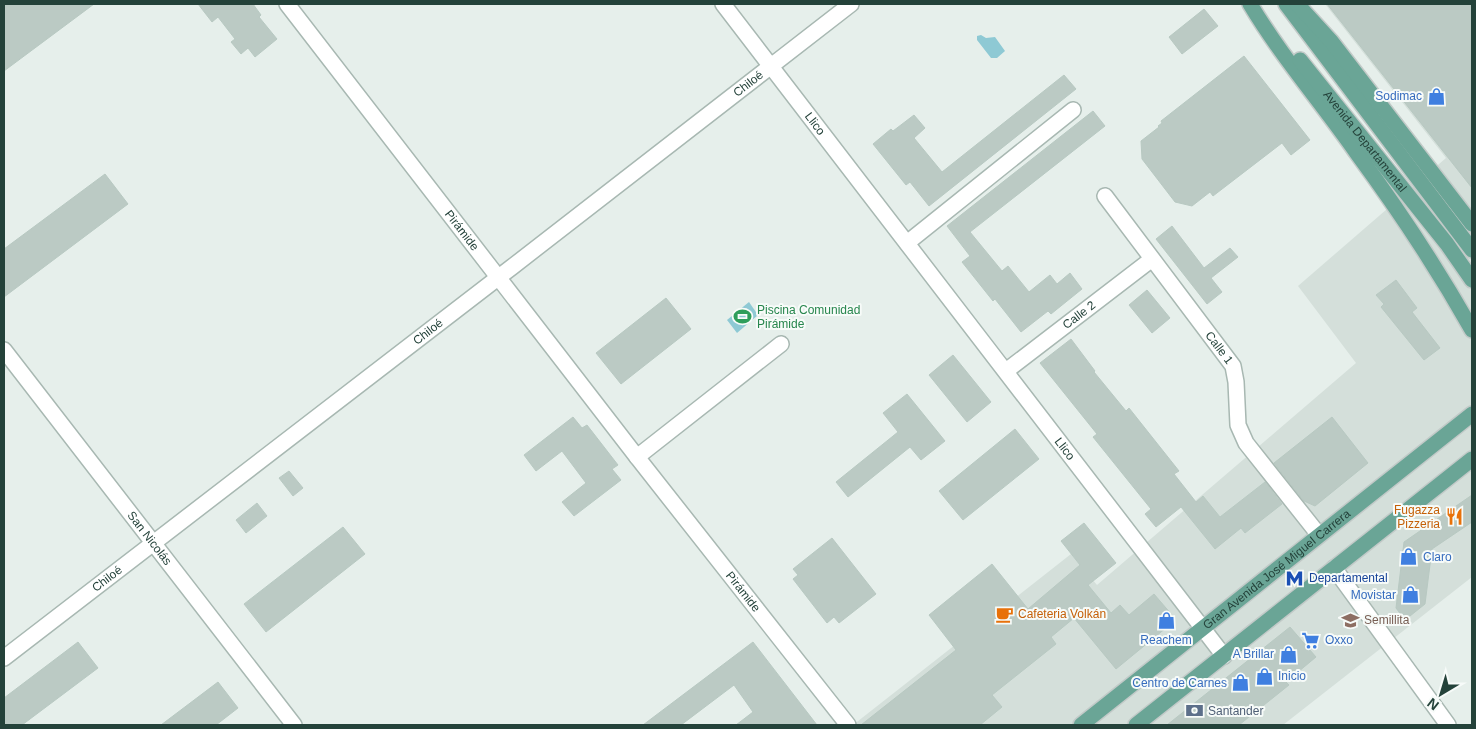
<svg xmlns="http://www.w3.org/2000/svg" width="1476" height="729" viewBox="0 0 1476 729" font-family="Arial,sans-serif">
	<style>
		.built { fill: #d4dfda }
		.water { fill: #8ec9d4 }
		.building { fill: #bbcac4; stroke: #b8c9c2 }
		.lines { fill: none; stroke-linecap: round; stroke-linejoin: round }
		.minor-casing { stroke: #a8b8b2; stroke-width: 18 }
		.major-casing { stroke: #c2cac8; stroke-width: 18 }
		.minor { stroke: #fff; stroke-width: 15 }
		.major { stroke: #6aa596; stroke-width: 15 }
		.labels { text-anchor: middle; stroke-width: 4; stroke-linejoin: round; paint-order: stroke }
		.street-label { font-size: 12px; fill: #24423a; stroke: #f7fbf9 }
		.shop-label { font-size: 12px; fill: #366cbe; stroke: #f7fbf9; text-anchor: end }
		.leisure-label { font-size: 12px; fill: #27864d; stroke: #f7fbf9; text-anchor: start }
		.food-label { font-size: 12px; fill: #c56008; stroke: #f7fbf9; text-anchor: end }
		.transit-label { font-size: 12px; fill: #164399; stroke: #f7fbf9; text-anchor: start }
		.education-label { font-size: 12px; fill: #785e54; stroke: #f7fbf9; text-anchor: start }
		.service-label { font-size: 12px; fill: #4e5e75; stroke: #f7fbf9; text-anchor: start }
	</style>
	<rect width="100%" height="100%" fill="#e6efeb"/>
	<path class="built" d="M1325 4H1472V577L1283 725H853L1071 554 1097 585 1356 363 1298 286 1446 158Z"/>
	<g class="water">
		<path d="M981 35 986 38 995 37 1005 51 997 58H991L977 40V36Z"/>
		<path d="M749 302 758 315 737 333 727 320Z"/>
	</g>
	<g class="building">
		<path d="M4 4H94L4 71Z"/>
		<path d="M198 4H253L261 15 259 17 277 39 255 57 248 48 241 54 231 42 235 39 218 17 212 22Z"/>
		<path d="M1327 4H1472V188Z"/>
		<path d="M1204 9 1218 26 1182 54 1169 37Z"/>
		<path d="M1244 56 1310 140 1291 155 1282 143 1213 196 1210 192 1192 206 1175 202 1142 159 1141 141 1159 127 1158 126 1162 123 1161 121Z"/>
		<path d="M1064 75 1076 89 929 206 910 182 906 185 873 144 891 129 893 131 914 115 925 128 914 138 942 172Z"/>
		<path d="M1093 111 1105 126 970 232 1002 271 1008 266 1029 292 1050 275 1057 284 1070 273 1082 289 1051 314 1048 311 1021 332 995 299 993 301 962 262 970 256 947 226Z"/>
		<path d="M105 174 128 204 4 297V249Z"/>
		<path d="M1172 226 1204 268 1230 248 1238 257 1211 278 1222 292 1207 304 1156 239Z"/>
		<path d="M1396 280 1417 308 1412 312 1440 348 1424 360 1381 307 1384 304 1376 295Z"/>
		<path d="M1147 290 1170 318 1152 333 1129 305Z"/>
		<path d="M666 298 691 329 621 384 596 353Z"/>
		<path d="M1071 339 1095 371 1094 372 1126 411 1129 408 1179 471 1174 474 1196 502 1203 496 1220 517 1265 482 1282 504 1245 533 1241 528 1215 549 1181 507 1156 527 1145 514 1151 509 1093 437 1097 434 1040 363Z"/>
		<path d="M953 355 991 402 967 422 929 375Z"/>
		<path d="M907 394 945 441 921 460 910 447 848 497 836 482 898 432 883 413Z"/>
		<path d="M573 417 582 428 587 425 618 465 612 469 621 480 574 516 562 502 586 483 562 451 536 471 524 455Z"/>
		<path d="M1332 417 1368 463 1315 506 1304 501 1274 463Z"/>
		<path d="M1015 429 1039 459 963 520 939 491Z"/>
		<path d="M289 471 303 488 293 496 279 478Z"/>
		<path d="M1472 495V522L1432 549 1425 604 1405 620 1396 608 1404 542Z"/>
		<path d="M257 503 267 516 246 533 236 520Z"/>
		<path d="M1084 523 1116 563 1088 585 1111 613 1120 605 1129 615 1154 594 1172 615V623L1116 669 1074 618 1051 637 1056 644 992 695 1002 707 980 725H861L956 650 929 615 992 564 1028 609 1080 565 1061 541Z"/>
		<path d="M343 527 365 554 266 632 244 604Z"/>
		<path d="M832 538 876 594 839 623 834 617 827 623 793 579 798 575 793 569Z"/>
		<path d="M1290 627 1316 657 1286 682 1289 685 1239 725H1167Z"/>
		<path d="M78 642 98 668 22 725H4V698Z"/>
		<path d="M753 642 817 725H736L753 712 734 685 681 725H643Z"/>
		<path d="M218 682 238 708 216 725H161Z"/>
	</g>
	<g class="lines">
		<defs>
			<g id="minor">
				<path id="s1" d="M287 4 637 457 848 725"/>
				<path id="s2" d="M723 4 1224 656"/>
				<path id="s3" d="M1105 196 1233 366 1236 382 1238 425 1246 443 1319 535"/>
				<path d="M907 243 1073 110"/>
				<path id="s4" d="M4 350 294 725"/>
				<path id="s5" d="M1006 371 1152 259"/>
				<path d="M637 457 781 344"/>
				<path d="M1334 568 1448 725"/>
				<path id="s6" d="M4 658 512 267 851 4"/>
			</g>
			<g id="major">
				<path d="M1250 4C1281 56 1321 102 1356 152 1398 209 1437 268 1472 330"/>
				<path d="M1286 4 1472 250"/>
				<path d="M1297 4 1331 41 1472 224"/>
				<path id="s7" d="M1300 60 1447 244 1472 280"/>
				<path id="s8" d="M1081 725 1472 414"/>
				<path d="M1136 725 1472 459"/>
			</g>
		</defs>
		<use href="#minor" class="minor-casing"/>
		<use href="#major" class="major-casing"/>
		<use href="#minor" class="minor"/>
		<use href="#major" class="major"/>
	</g>
	<defs>
		<symbol id="shop-bare" viewBox="-9 -9 18 18"><path d="M-5-2.5h2.3a2.7 3.5 0 0 1 5.4 0H5L5.5 6h-11ZM-1.5-2.5h3a1.5 2.3 0 0 0-3 0Z" fill="#3f7fe0" stroke="#f7fbf9" stroke-width="2.5" paint-order="stroke"/></symbol>
		<symbol id="stadium-bare" viewBox="-9 -9 18 18"><path d="M0-5a6.5 5 0 1 0 0 10a6.5 5 0 1 0 0-10ZM-3.5-1.8h7v3.6h-7Z" fill="#2e9e5b" stroke="#f7fbf9" stroke-width="2.5" paint-order="stroke"/></symbol>
		<symbol id="restaurant-bare" viewBox="-9 -9 18 18"><path d="M-5-6h1v4h1v-4h1v4h1v-4h1v5L-1.5 .5V6h-2V.5L-5-1ZM5-6V6H3V1.5H1.5Q1.5-4 5-6Z" fill="#e8710a" stroke="#f7fbf9" stroke-width="2.5" paint-order="stroke"/></symbol>
		<symbol id="metro-bare" viewBox="-9 -9 18 18"><path d="M-5.5 5V-5H-3L0 0L3-5H5.5V5H3V-.5L0 4L-3-.5V5Z" fill="#1a4fb4" stroke="#f7fbf9" stroke-width="2.5" paint-order="stroke"/></symbol>
		<symbol id="cafe-bare" viewBox="-9 -9 18 18"><path d="M-5.5-4.5H6V0H3Q3 3.5 0 3.5H-2.5Q-5.5 3.5-5.5 0ZM3-3.2v2h1.7v-2ZM-6 4.5H4V6H-6Z" fill="#e8710a" stroke="#f7fbf9" stroke-width="2.5" paint-order="stroke"/></symbol>
		<symbol id="school-bare" viewBox="-9 -9 18 18"><path d="M0-5L7-2L0 1L-7-2ZM-4 1L0 2.5L4 1V4Q0 6-4 4Z" fill="#8d6e63" stroke="#f7fbf9" stroke-width="2.5" paint-order="stroke"/></symbol>
		<symbol id="supermarket-bare" viewBox="-9 -9 18 18"><path d="M-6-5.5h2.5l.6 2H6L4.5 2H-2.5L-4.4-4H-6ZM-1.5 3.2a1.3 1.3 0 1 0 .1 0ZM3 3.2a1.3 1.3 0 1 0 .1 0Z" fill="#3f7fe0" stroke="#f7fbf9" stroke-width="2.5" paint-order="stroke"/></symbol>
		<symbol id="bank-bare" viewBox="-9 -9 18 18"><path d="M-6-4H6V4H-6ZM0-2.3a2.3 2.3 0 1 0 0 4.6a2.3 2.3 0 1 0 0-4.6Z" fill="#5c6f8a" stroke="#f7fbf9" stroke-width="2.5" paint-order="stroke"/></symbol>
	</defs>
	<g fill-rule="evenodd">
		<use href="#shop-bare" x="1424" y="84" width="25" height="25"/>
		<use href="#stadium-bare" x="730" y="304" width="25" height="25"/>
		<use href="#restaurant-bare" x="1442" y="504" width="25" height="25"/>
		<use href="#shop-bare" x="1396" y="544" width="25" height="25"/>
		<use href="#metro-bare" x="1282" y="566" width="25" height="25"/>
		<use href="#shop-bare" x="1398" y="582" width="25" height="25"/>
		<use href="#cafe-bare" x="992" y="602" width="25" height="25"/>
		<use href="#school-bare" x="1338" y="608" width="25" height="25"/>
		<use href="#shop-bare" x="1154" y="608" width="25" height="25"/>
		<use href="#supermarket-bare" x="1298" y="628" width="25" height="25"/>
		<use href="#shop-bare" x="1276" y="642" width="25" height="25"/>
		<use href="#shop-bare" x="1252" y="664" width="25" height="25"/>
		<use href="#shop-bare" x="1228" y="670" width="25" height="25"/>
		<use href="#bank-bare" x="1182" y="698" width="25" height="25"/>
	</g>
	<g class="labels">
		<g class="street-label">
			<text dy="4" stroke="none"><textPath href="#s6" startOffset="940">Chiloé</textPath></text>
			<text dy="4" stroke="none"><textPath href="#s2" startOffset="151">Llico</textPath></text>
			<text dy="4" stroke="none"><textPath href="#s7" startOffset="104">Avenida Departamental</textPath></text>
			<text dy="4" stroke="none"><textPath href="#s1" startOffset="286">Pirámide</textPath></text>
			<text dy="4" stroke="none"><textPath href="#s5" startOffset="92">Calle 2</textPath></text>
			<text dy="4" stroke="none"><textPath href="#s6" startOffset="535">Chiloé</textPath></text>
			<text dy="4" stroke="none"><textPath href="#s3" startOffset="190">Calle 1</textPath></text>
			<text dy="4" stroke="none"><textPath href="#s2" startOffset="561">Llico</textPath></text>
			<text dy="4" stroke="none"><textPath href="#s4" startOffset="238">San Nicolás</textPath></text>
			<text dy="4" stroke="none"><textPath href="#s8" startOffset="250">Gran Avenida José Miguel Carrera</textPath></text>
			<text dy="4" stroke="none"><textPath href="#s6" startOffset="130">Chiloé</textPath></text>
			<text dy="4" stroke="none"><textPath href="#s1" startOffset="744">Pirámide</textPath></text>
		</g>
		<g class="shop-label">
			<text x="1422" y="100">Sodimac</text>
			<text x="1423" y="561" text-anchor="start">Claro</text>
			<text x="1396" y="599">Movistar</text>
			<text x="1166" y="644" text-anchor="middle">Reachem</text>
			<text x="1325" y="644" text-anchor="start">Oxxo</text>
			<text x="1274" y="658">A Brillar</text>
			<text x="1278" y="680" text-anchor="start">Inicio</text>
			<text x="1227" y="687">Centro de Carnes</text>
		</g>
		<g class="leisure-label">
			<text x="757" y="314">Piscina Comunidad<tspan x="757" dy="14">Pirámide</tspan></text>
		</g>
		<g class="food-label">
			<text x="1440" y="514">Fugazza<tspan x="1440" dy="14">Pizzeria</tspan></text>
			<text x="1018" y="618" text-anchor="start">Cafeteria Volkán</text>
		</g>
		<g class="transit-label">
			<text x="1309" y="582">Departamental</text>
		</g>
		<g class="education-label">
			<text x="1364" y="624">Semillita</text>
		</g>
		<g class="service-label">
			<text x="1208" y="715">Santander</text>
		</g>
	</g>
	<rect width="1476" height="729" fill="none" stroke="#24423a" stroke-width="10"/>
	<g transform="translate(1441 694) rotate(218)" stroke="#f7fbf9" stroke-width="4" paint-order="stroke">
	<path d="M0-4L9 19L0 12L-9 19Z" fill="#24423a"/>
	<text y="-8" font-size="14" font-weight="bold" text-anchor="middle" fill="#24423a">N</text>
	</g>
</svg>
